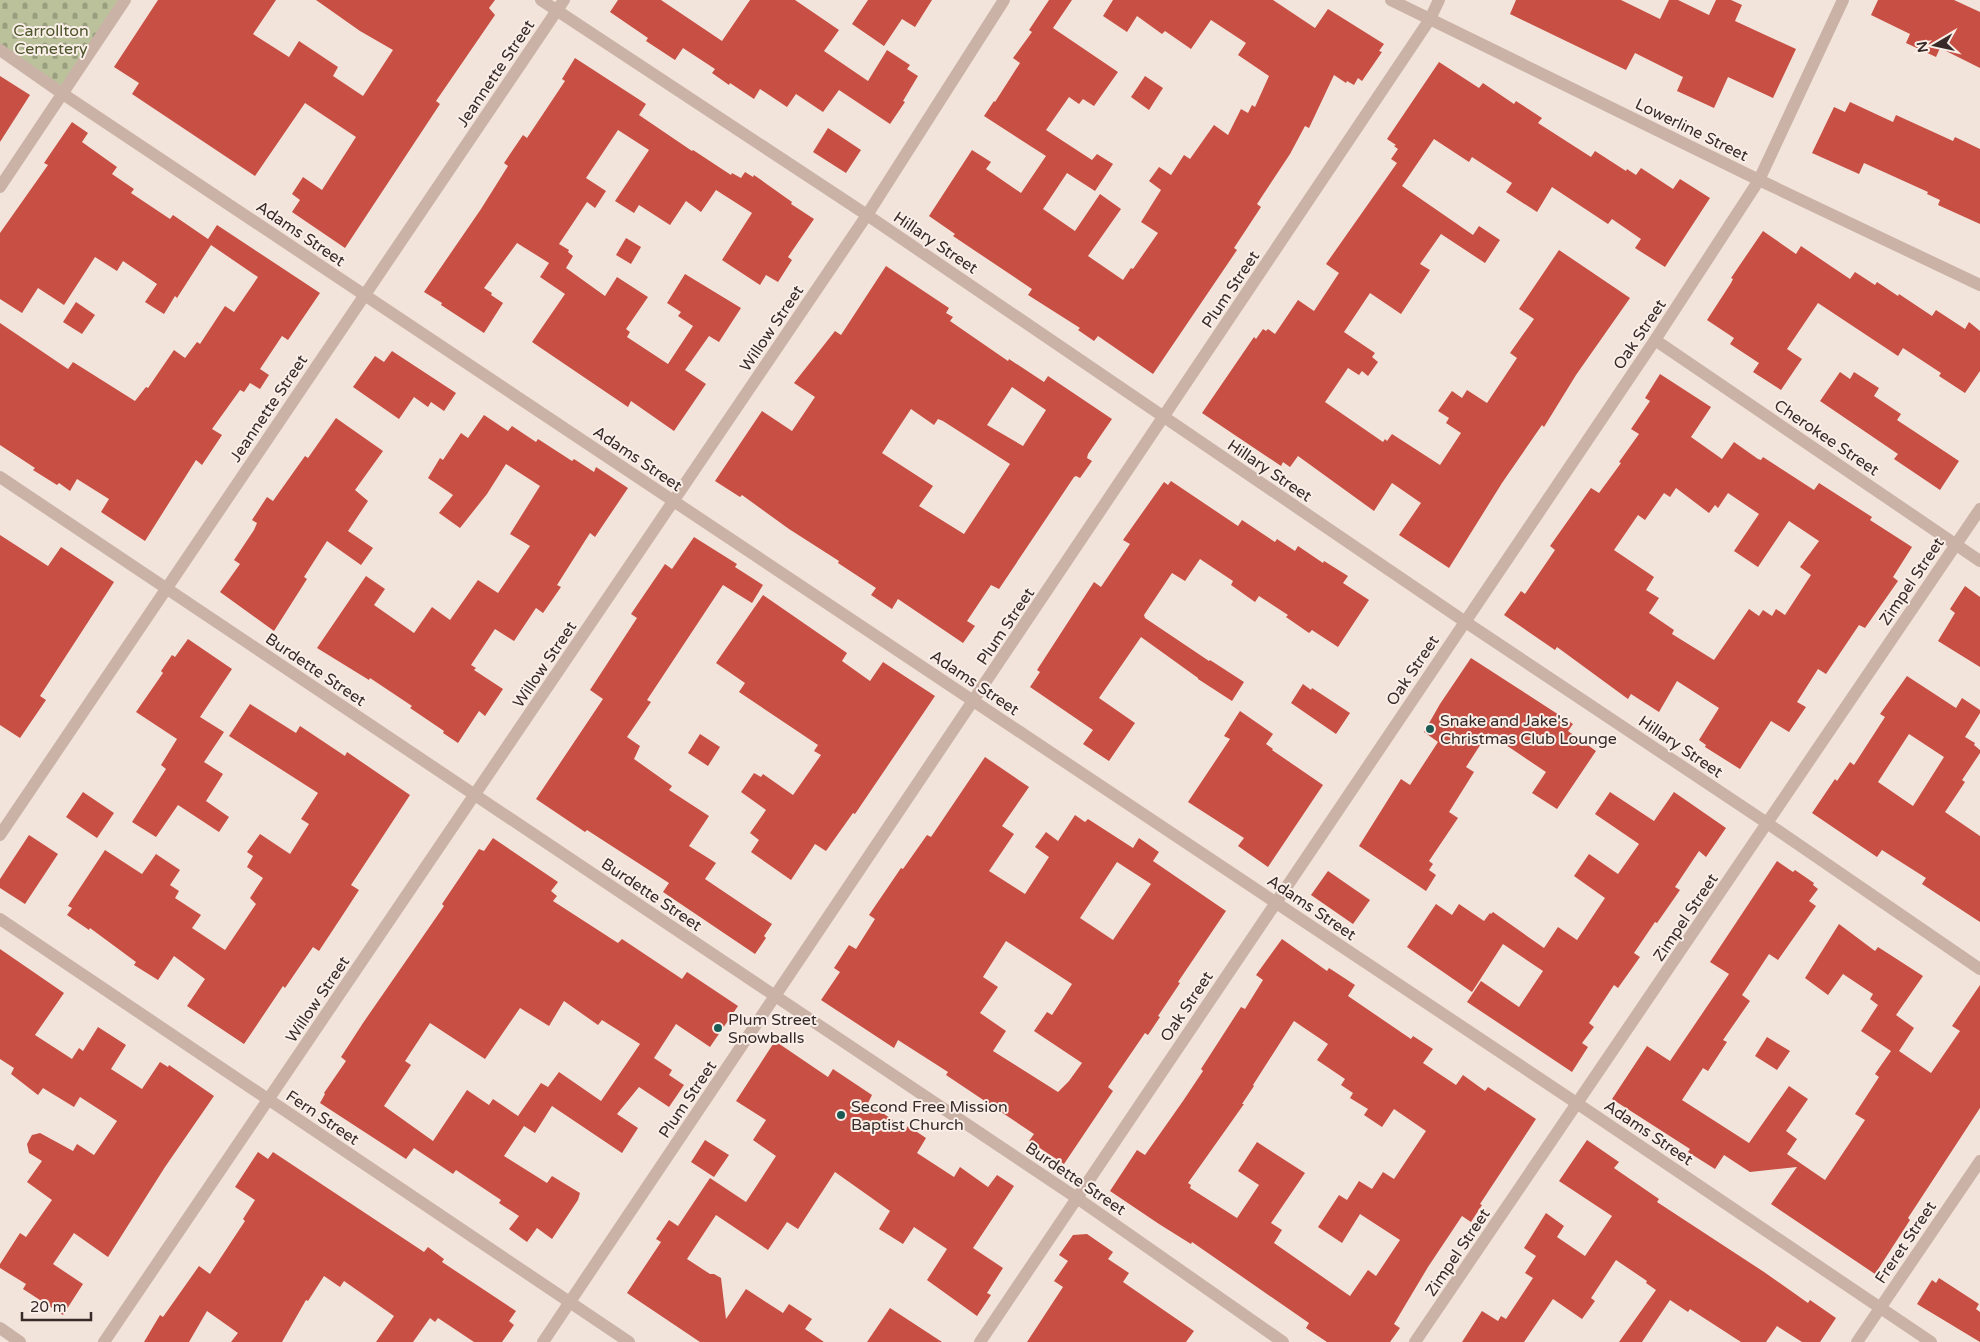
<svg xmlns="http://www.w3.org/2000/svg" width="1980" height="1342" viewBox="0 0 1980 1342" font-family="'Varela Round',sans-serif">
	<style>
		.cemetery { fill: url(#cemetery-stones) }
		.building { fill: #c84f43; fill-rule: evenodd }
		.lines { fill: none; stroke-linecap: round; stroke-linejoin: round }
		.minor { stroke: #cbb2a7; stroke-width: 12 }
		.poi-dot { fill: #1c5a54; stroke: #faefe8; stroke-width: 2 }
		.labels { text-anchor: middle; stroke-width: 4; stroke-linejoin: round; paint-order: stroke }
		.park-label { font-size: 16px; fill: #4d562b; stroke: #faefe8 }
		.street-label { font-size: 16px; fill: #372a28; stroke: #faefe8 }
		.poi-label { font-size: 16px; fill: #372a28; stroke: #faefe8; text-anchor: start }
	</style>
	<defs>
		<pattern id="cemetery-stones" width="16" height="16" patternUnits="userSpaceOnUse" patternTransform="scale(1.25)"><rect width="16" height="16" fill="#bbc29b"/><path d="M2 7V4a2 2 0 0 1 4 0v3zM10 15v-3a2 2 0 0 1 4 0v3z" fill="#999e7e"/></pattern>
	</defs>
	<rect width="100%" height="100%" fill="#f2e4db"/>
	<path class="cemetery" d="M0 0H124L63 94 0 51Z"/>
	<g class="building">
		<path d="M158 0H276L253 34 289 57 299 41 338 67 333 76 363 96 393 50 360 31 316 0H495L489 8 495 15 436 101 440 104 345 248 292 212 300 200 292 194 303 177 322 190 356 137 305 103 255 176 132 94 139 83 114 67Z"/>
		<path d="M618 0H661L722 41 750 0H795L839 30 824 51 868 81 887 50 910 65 907 69 918 76 903 101 905 102 890 124 839 90 823 112 796 94 787 107 760 89 754 99 730 83 729 85 712 73 715 69 683 48 675 60 646 41 648 38 610 12Z"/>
		<path d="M868 0H932L915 27 902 19 884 46 852 24Z"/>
		<path d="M1049 0H1072L1053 28 1118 72 1094 106 1083 99 1079 104 1069 97 1046 130 1092 160 1097 154 1113 164 1095 191 1067 173 1043 209 1075 231 1100 194 1121 209 1088 256 1123 280 1131 268 1133 269 1158 233 1141 222 1161 190 1149 181 1159 167 1171 175 1184 155 1190 159 1214 125 1228 135 1241 109 1248 113 1252 105 1255 107 1269 76 1238 55 1246 43 1211 20 1191 49 1165 31 1162 34 1137 16 1127 32 1103 16 1113 0H1273L1315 28 1328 9 1384 44 1379 51 1382 52 1362 81 1358 78 1354 85 1347 81 1346 83 1334 75 1309 128 1305 126 1290 154 1257 204 1261 207 1234 248 1237 250 1153 374 1098 336 1094 341 1078 330 1080 328 1028 295 1032 289 953 236 955 234 929 216 972 150 991 162 986 169 1021 193 1046 156 984 116 994 101 995 102 1020 63 1013 58 1032 32 1029 30Z"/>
		<path d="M1516 0H1621L1660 19 1669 0H1678L1709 15 1716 0H1731L1742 5 1735 21 1796 49 1773 98 1728 77 1714 108 1677 91 1683 77 1635 53 1626 70 1510 14Z"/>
		<path d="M1878 0H1954L1980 12V68L1940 48 1936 57 1906 43 1910 34 1871 15Z"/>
		<path d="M575 58 646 104 639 115 692 151 693 150 731 175 732 173 741 178 745 172 753 177 754 175 792 202 791 204 814 219 788 257 792 260 778 282 766 275 760 285 722 260 752 213 716 190 701 212 686 201 670 225 639 205 634 213 615 201 649 150 618 130 586 178 606 191 595 208 587 202 559 244 569 250 568 252 573 256 566 268 605 296 617 277 648 297 626 329 630 332 627 337 668 364 693 326 678 316 681 312 667 303 685 274 741 308 719 342 709 336 685 370 706 384 674 431 631 401 628 407 532 342 565 294 540 277 549 263 517 243 484 288 492 293 491 295 503 303 484 333 441 305 442 303 424 292 481 209 508 166 504 163 523 135 527 138 565 81 562 79Z"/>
		<path d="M1439 62 1479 88 1483 83 1514 104 1516 101 1542 118 1538 123 1591 157 1595 151 1626 171 1627 169 1636 175 1641 168 1673 189 1680 179 1710 198 1665 267 1635 248 1641 239 1612 219 1608 224 1552 187 1537 212 1506 192 1512 183 1472 157 1469 162 1434 139 1402 186 1473 235 1479 226 1500 240 1485 263 1441 234 1420 264 1430 270 1401 314 1370 293 1344 332 1375 353 1372 357 1378 362 1368 376 1362 371 1359 375 1348 368 1325 402 1383 442 1385 439 1387 441 1392 434 1440 465 1461 433 1446 423 1449 418 1438 411 1452 391 1462 398 1467 390 1487 403 1517 358 1510 353 1534 319 1519 309 1559 250 1630 298 1576 375 1544 427 1542 425 1502 483 1449 568 1399 535 1421 503 1392 483 1374 511 1298 456 1290 467 1283 462 1281 466 1202 413 1254 337 1256 339 1263 329 1266 331 1268 329 1275 334 1298 300 1314 311 1339 273 1326 264 1397 163 1391 159 1398 149 1394 146 1396 145 1387 139Z"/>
		<path d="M0 76 30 95 0 142Z"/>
		<path d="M1145 76 1163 88 1149 110 1131 97Z"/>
		<path d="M1850 102 1893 122 1896 115 1953 141 1955 137 1980 149V224L1938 205 1940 200 1927 194 1928 192 1864 163 1859 174 1812 153 1834 107 1845 112Z"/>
		<path d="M72 122 88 133 82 142 117 167 112 174 134 189 131 193 170 219 173 215 208 239 217 225 320 293 288 340 282 336 260 369 269 375 260 389 250 383 244 392 240 390 212 429 222 435 202 465 196 460 145 541 101 512 109 499 77 479 70 491 59 483 57 485 33 470 35 468 0 445V323L68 369 73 362 135 401 146 387 148 388 174 350 185 358 197 342 200 344 225 306 234 312 258 277 211 245 177 298 175 296 164 314 145 302 157 284 123 261 117 271 95 257 64 305 38 288 22 313 0 299V233L48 165 44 163Z"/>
		<path d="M828 128 861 150 846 173 813 152Z"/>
		<path d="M1763 231 1796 254 1801 246 1850 279 1855 272 1875 285 1877 282 1898 296 1899 294 1932 316 1936 310 1965 329 1969 322 1980 331V371L1965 393 1939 376 1941 373 1903 348 1898 356 1818 303 1787 349 1802 359 1781 390 1753 372 1759 363 1730 344 1734 338 1707 320 1731 283 1733 279 1731 278Z"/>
		<path d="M626 238 641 247 631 264 616 255Z"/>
		<path d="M886 266 949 308 946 313 953 317 950 321 1008 361 1009 359 1044 382 1048 376 1112 419 1088 454 1087 458 1092 461 1080 478 1076 476 1074 477 999 589 991 585 967 621 975 626 963 643 898 599 892 609 871 595 876 588 838 563 839 561 789 529 742 495 740 497 715 481 762 411 792 431 815 397 794 383 835 331 841 335ZM1012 387 1046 410 1023 446 987 425ZM911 409 934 425 938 419 943 421 1010 464 964 534 919 506 933 486 882 453Z"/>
		<path d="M76 302 95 315 82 334 63 322Z"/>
		<path d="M392 351 456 393 444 411 431 402 428 407 414 397 399 419 353 387 375 356 384 362Z"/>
		<path d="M1840 372 1850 379 1854 372 1879 388 1874 396 1901 414 1897 420 1959 461 1940 490 1894 459 1898 454 1820 401Z"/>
		<path d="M1660 374 1711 407 1691 437 1722 459 1734 442 1758 459 1761 460 1763 457 1814 490 1819 483 1872 517 1870 520 1912 547 1893 577 1898 581 1865 628 1859 625 1826 674 1818 669 1797 702 1806 707 1789 732 1771 721 1740 769 1705 747 1706 745 1699 740 1719 708 1677 681 1659 712 1631 694 1628 699 1557 647 1555 650 1504 615 1521 591 1525 594 1555 550 1550 546 1591 488 1599 493 1621 463 1619 462 1639 434 1631 429 1650 401 1645 398ZM1676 488 1709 513 1715 505 1718 508 1728 493 1759 514 1734 551 1758 567 1789 521 1819 541 1800 567 1811 575 1785 615 1776 609 1772 616 1763 610 1759 616 1749 609 1714 660 1672 634 1674 630 1649 613 1659 598 1646 590 1654 577 1614 550 1638 515 1645 520 1664 493 1670 497Z"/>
		<path d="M484 415 508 431 512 426 536 442 538 439 572 461 574 459 594 472 596 467 628 488 595 537 590 533 557 585 561 587 543 613 536 608 514 641 495 629 471 665 476 668 474 670 503 689 485 716 479 711 458 743 443 733 444 731 410 708 412 706 370 678 369 680 317 648 366 576 385 589 374 605 414 633 432 607 450 620 478 580 498 593 530 546 510 534 540 486 506 464 487 494 460 528 439 513 453 495 428 478 440 458 443 460 461 433 468 438Z"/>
		<path d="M336 418 383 451 355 490 368 501 348 531 373 548 361 565 327 541 304 577 307 579 274 631 220 592 240 564 234 560 254 530 257 523 252 520 267 497 273 501 305 456 308 458Z"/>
		<path d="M1171 481 1238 526 1242 520 1275 542 1277 539 1295 551 1298 546 1323 563 1324 561 1348 576 1343 583 1369 600 1338 647 1312 630 1309 633 1286 617 1288 615 1259 596 1255 602 1231 585 1233 581 1200 559 1185 581 1172 573 1144 615 1145 618 1209 661 1210 660 1244 682 1232 701 1198 679V678L1141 637 1099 698 1135 723 1109 761 1083 744 1093 730 1030 687 1040 672 1037 670 1094 582 1101 587 1130 544 1123 540 1164 482 1168 485Z"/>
		<path d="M0 535 48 566 61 547 114 582 40 696 46 700 20 738 0 725Z"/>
		<path d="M694 537 737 564 735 567 763 585 752 603 723 585 647 700 651 702 627 737 640 746 634 759 672 786 669 790 709 816 689 846 716 863 705 879 772 924 764 936 766 938 755 954 663 892 669 883 587 830 585 832 536 799 603 699 590 690 637 618 631 614 665 564 672 569Z"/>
		<path d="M1965 586 1980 597V667L1938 641 1955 613 1950 609Z"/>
		<path d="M763 595 847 653 842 661 870 681 883 662 935 696 855 814 853 813 826 851 815 844 791 880 751 852 759 840 750 833 766 810 741 792 754 773 761 777 763 774 793 795 821 755 814 751 818 745 739 692 745 683 716 663Z"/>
		<path d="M188 639 232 669 200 717 224 732 204 762 223 774 206 801 229 817 219 832 178 805 156 837 132 822 166 769 161 765 177 739 136 712 163 673 161 671 172 655 175 657Z"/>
		<path d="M1471 658 1573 724 1568 731 1596 751 1557 809 1532 793 1546 772 1488 733 1466 767 1474 772 1449 812 1458 818 1429 861 1433 864 1429 870 1436 875 1426 891 1359 846 1401 779 1410 785 1438 742 1424 732 1440 704Z"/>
		<path d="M1907 676 1956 708 1962 698 1980 710V713L1965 737 1975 743 1974 745 1980 750V753L1962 780 1965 782 1945 812 1980 836V922L1922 884 1926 878 1882 850 1877 857 1812 813 1835 779 1837 781 1850 762 1854 765 1885 717 1880 714ZM1909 734 1944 757 1913 806 1878 782Z"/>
		<path d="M1303 684 1311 690 1312 688 1350 713 1336 734 1291 703Z"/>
		<path d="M250 704 296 733 300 726 345 756 347 752 410 795 351 885 359 890 346 910 319 951 313 947 285 988 283 986 244 1044 187 1006 205 979 174 956 158 980 134 965 136 962 90 928 89 930 67 915 72 908 68 906 105 850 142 874 156 854 180 870 170 885 179 891 175 898 201 915 192 928 225 950 256 904 250 898 263 878 247 867 253 856 247 852 260 834 290 854 309 824 301 819 318 793 229 736Z"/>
		<path d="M1240 711 1273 734 1266 744 1273 749 1272 750 1323 785 1268 867 1238 846 1244 838 1188 802 1230 739 1224 736Z"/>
		<path d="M700 734 720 747 708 766 688 753Z"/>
		<path d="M985 757 1029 787 1002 826 1014 834 989 871 1025 894 1049 857 1035 847 1046 832 1058 841 1075 815 1085 822 1088 819 1133 848 1139 838 1159 852 1153 861 1226 911 1178 982 1180 983 1158 1016 1160 1017 1148 1035 1145 1033 1108 1087 1113 1091 1064 1164 1029 1141 1034 1134 946 1075 948 1072 898 1040 894 1048 821 1000 840 972 834 968 849 945 856 949 875 919 869 915 901 868 903 869 927 835 931 837ZM1117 862 1151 884 1113 940 1080 918ZM1006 941 1072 984 1052 1015 1047 1012 1034 1031 1082 1063 1069 1081 1058 1092 993 1051 1006 1031 980 1013 998 987 983 977Z"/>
		<path d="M83 792 114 813 97 838 66 817Z"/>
		<path d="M1610 792 1654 821 1674 792 1726 828 1706 857 1699 851 1675 887 1680 890 1657 923 1655 922 1634 953 1640 957 1618 988 1614 985 1589 1023 1594 1027 1582 1043 1588 1047 1572 1072 1467 1002 1481 981 1519 1007 1543 971 1503 944 1472 992 1407 947 1436 904 1452 915 1459 904 1484 921 1490 913 1491 914 1493 912 1544 948 1558 927 1577 940 1605 898 1574 876 1589 854 1618 874 1639 844 1595 814Z"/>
		<path d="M29 835 58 854 25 904 0 888V879Z"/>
		<path d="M493 838 558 882 551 891 557 896 553 901 618 943 622 939 682 979 687 972 738 1006 710 1047 676 1024 654 1058 672 1070 669 1075 684 1085 669 1107 639 1087 617 1114 638 1128 622 1153 552 1106 535 1133 524 1126 504 1156 547 1183 552 1176 580 1193 578 1200 552 1239 537 1228 527 1242 509 1229 519 1216 499 1203 501 1200 456 1170 453 1174 414 1148 406 1159 320 1103 325 1094 324 1093 346 1061 341 1057 363 1023 444 906 442 904 479 849 484 851ZM564 1001 598 1025 602 1020 640 1044 601 1101 559 1072 548 1087 541 1083 518 1116 493 1099 489 1105 467 1090 433 1141 384 1106 411 1065 405 1061 430 1023 485 1059 520 1008 549 1026Z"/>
		<path d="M1777 861 1793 872 1795 870 1814 883 1813 885 1818 889 1809 901 1816 906 1778 960 1769 954 1742 995 1750 1001 1723 1040 1727 1042 1708 1071 1703 1068 1682 1100 1749 1143 1789 1086 1808 1099 1786 1131 1797 1139 1787 1154 1825 1180 1865 1120 1855 1114 1879 1077 1875 1074 1891 1051 1861 1031 1878 1005 1870 999 1873 994 1843 974 1828 995 1805 978 1839 924 1875 951 1878 947 1923 976 1896 1015 1914 1028 1899 1051 1931 1073 1960 1031 1952 1026 1980 985V1108L1908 1218 1910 1220 1875 1274 1771 1204 1797 1167 1750 1172 1724 1155 1715 1169 1688 1152 1690 1149 1612 1099 1647 1046 1670 1061 1729 974 1710 962Z"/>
		<path d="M1328 871 1370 900 1353 924 1311 895Z"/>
		<path d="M1282 939 1327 971 1329 968 1355 985 1348 996 1411 1039 1413 1036 1433 1049 1423 1063 1456 1085 1463 1075 1485 1091 1488 1087 1536 1119 1480 1204 1482 1205 1471 1222 1462 1216 1428 1267 1394 1324 1400 1328 1390 1342H1327L1306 1328 1309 1323 1192 1242 1191 1244 1159 1224 1110 1191 1137 1150 1145 1155 1183 1101 1203 1071 1201 1069 1241 1007 1245 1009 1263 980 1256 975ZM1294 1021 1328 1044 1317 1060 1345 1079 1341 1085 1353 1093 1350 1098 1368 1109 1364 1115 1382 1127 1394 1109 1426 1131 1394 1179 1383 1172 1372 1189 1359 1181 1347 1200 1339 1195 1318 1227 1342 1243 1360 1214 1400 1240 1376 1276 1368 1270 1350 1296 1274 1243 1282 1230 1271 1223 1305 1173 1257 1142 1238 1171 1259 1185 1237 1218 1190 1188 1191 1185 1188 1183 1244 1104H1242L1254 1086 1253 1085Z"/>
		<path d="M0 949 64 993 35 1035 72 1059 79 1048 83 1051 98 1027 126 1045 111 1069 142 1089 160 1062 168 1067 169 1065 214 1096 165 1167 108 1257 74 1233 53 1264 83 1284 63 1315 23 1289 26 1284 0 1268V1264L20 1233 26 1237 52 1200 27 1182 42 1161 29 1153 27 1144 32 1135 40 1133 73 1151 77 1144 94 1155 117 1121 80 1097 74 1107 43 1088 38 1095 11 1074 14 1068 0 1059Z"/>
		<path d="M1767 1037 1790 1051 1777 1070 1755 1056Z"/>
		<path d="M775 1041 828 1077 833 1069 872 1095 868 1103 906 1129 908 1126 926 1138 917 1153 954 1177 960 1167 988 1187 997 1175 1014 1186 973 1248 1003 1268 987 1293 991 1295 977 1316 927 1280 947 1249 914 1227 903 1244 879 1229 890 1211 835 1172 798 1229 787 1222 768 1250 716 1215 687 1259 710 1274H714L721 1278 726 1319 746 1289 783 1313 789 1304 812 1319 805 1329 824 1342H700L627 1293 661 1242 656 1239 669 1220 678 1226 710 1178 746 1202 776 1156 753 1140 766 1120 736 1101Z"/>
		<path d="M705 1140 729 1155 714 1177 691 1162Z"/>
		<path d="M1587 1140 1619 1162 1614 1168 1659 1199 1657 1202 1764 1272 1808 1303 1810 1300 1836 1318 1820 1342H1802L1777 1326 1766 1342H1741L1690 1309 1688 1312 1670 1300 1642 1342H1619L1656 1290 1646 1283 1647 1281 1616 1260 1591 1298 1595 1301 1582 1319 1553 1299 1524 1342H1462L1482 1311 1498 1321 1501 1316 1506 1319 1533 1278 1525 1273 1536 1256 1524 1248 1546 1213 1564 1226 1557 1237 1585 1256 1612 1216 1559 1181Z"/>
		<path d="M258 1152 268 1159 273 1152 424 1252 428 1247 444 1259 442 1262 516 1311 509 1321 514 1325 502 1342H474L438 1318 435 1322 430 1318 413 1342H376L394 1316 344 1281 340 1287 324 1276 308 1301 306 1300 282 1342H231L238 1333 207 1311 189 1342H144L160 1315 163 1317 199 1266 210 1274 245 1221 243 1219 255 1200 235 1187Z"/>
		<path d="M1087 1234 1113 1252 1108 1259 1129 1273 1123 1282 1194 1331 1186 1342H1027L1063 1287 1054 1281 1068 1261 1059 1255 1073 1235Z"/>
		<path d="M1939 1278 1979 1304 1976 1309 1980 1312V1342L1917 1304 1932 1280 1936 1283Z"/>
		<path d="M890 1308 942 1342H867Z"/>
	</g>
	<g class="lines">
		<g class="minor">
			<path d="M541 0 867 215 1464 621 1767 823 1980 969"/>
			<path d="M1391 0 1759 180 1980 285"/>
			<path d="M0 50 63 94 1578 1104 1931 1342"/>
			<path d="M0 187 125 0"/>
			<path d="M1655 340 1980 561"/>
			<path d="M0 477 1077 1198 1283 1342"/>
			<path d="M0 835 564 0"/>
			<path d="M0 919 629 1342"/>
			<path d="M0 1328 20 1342"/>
			<path d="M104 1342 867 215 1004 0"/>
			<path d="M543 1342 1430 19 1439 0"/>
			<path d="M980 1342 1655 340 1759 180 1843 0"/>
			<path d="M1415 1342 1980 509"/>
			<path d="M1857 1342 1980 1161"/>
		</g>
	</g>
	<g class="poi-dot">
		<circle cx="1430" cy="729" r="5"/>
		<circle cx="718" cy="1028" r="5"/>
		<circle cx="841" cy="1115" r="5"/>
	</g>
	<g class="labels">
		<g class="park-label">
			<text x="51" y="36">Carrollton<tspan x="51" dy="18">Cemetery</tspan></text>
		</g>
		<g class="street-label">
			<text transform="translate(495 73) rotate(-56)" y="6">Jeannette Street</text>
			<text transform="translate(1692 129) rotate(26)" y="6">Lowerline Street</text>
			<text transform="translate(301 233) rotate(34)" y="6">Adams Street</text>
			<text transform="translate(936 242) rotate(34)" y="6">Hillary Street</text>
			<text transform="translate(1230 289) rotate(-56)" y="6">Plum Street</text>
			<text transform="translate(771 328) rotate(-56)" y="6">Willow Street</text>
			<text transform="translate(1639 334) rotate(-56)" y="6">Oak Street</text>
			<text transform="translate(268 408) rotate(-56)" y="6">Jeannette Street</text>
			<text transform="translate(1827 437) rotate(34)" y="6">Cherokee Street</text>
			<text transform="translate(638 458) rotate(34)" y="6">Adams Street</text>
			<text transform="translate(1270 470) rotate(34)" y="6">Hillary Street</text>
			<text transform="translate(1911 581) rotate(-56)" y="6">Zimpel Street</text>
			<text transform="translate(1005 626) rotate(-56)" y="6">Plum Street</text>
			<text transform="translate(544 664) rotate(-56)" y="6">Willow Street</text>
			<text transform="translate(316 669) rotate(34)" y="6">Burdette Street</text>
			<text transform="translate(1412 670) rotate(-56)" y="6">Oak Street</text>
			<text transform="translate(975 682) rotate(34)" y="6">Adams Street</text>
			<text transform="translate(1681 746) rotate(34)" y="6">Hillary Street</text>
			<text transform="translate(652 894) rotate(34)" y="6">Burdette Street</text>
			<text transform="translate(1312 907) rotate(34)" y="6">Adams Street</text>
			<text transform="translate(1685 917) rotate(-56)" y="6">Zimpel Street</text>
			<text transform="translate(317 999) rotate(-56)" y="6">Willow Street</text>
			<text transform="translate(1186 1006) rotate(-56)" y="6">Oak Street</text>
			<text transform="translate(687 1099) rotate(-56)" y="6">Plum Street</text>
			<text transform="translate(323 1117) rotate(34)" y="6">Fern Street</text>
			<text transform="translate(1649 1132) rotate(34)" y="6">Adams Street</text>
			<text transform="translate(1076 1178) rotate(34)" y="6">Burdette Street</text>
			<text transform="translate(1905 1242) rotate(-56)" y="6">Freret Street</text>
			<text transform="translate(1457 1252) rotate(-56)" y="6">Zimpel Street</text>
		</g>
		<g class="poi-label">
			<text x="1440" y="726">Snake and Jake's<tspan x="1440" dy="18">Christmas Club Lounge</tspan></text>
			<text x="728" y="1025">Plum Street<tspan x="728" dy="18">Snowballs</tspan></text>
			<text x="851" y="1112">Second Free Mission<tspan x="851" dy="18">Baptist Church</tspan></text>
		</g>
	</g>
	<g transform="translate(1935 45) rotate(261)" stroke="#faefe8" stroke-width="4" paint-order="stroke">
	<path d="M0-4L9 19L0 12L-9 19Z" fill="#372a28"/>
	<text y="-8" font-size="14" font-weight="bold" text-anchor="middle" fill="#372a28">N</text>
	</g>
	<path d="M22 1312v8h69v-8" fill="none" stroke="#372a28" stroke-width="2.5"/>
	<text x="30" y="1312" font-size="15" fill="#372a28" stroke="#faefe8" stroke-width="4" paint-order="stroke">20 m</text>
</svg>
